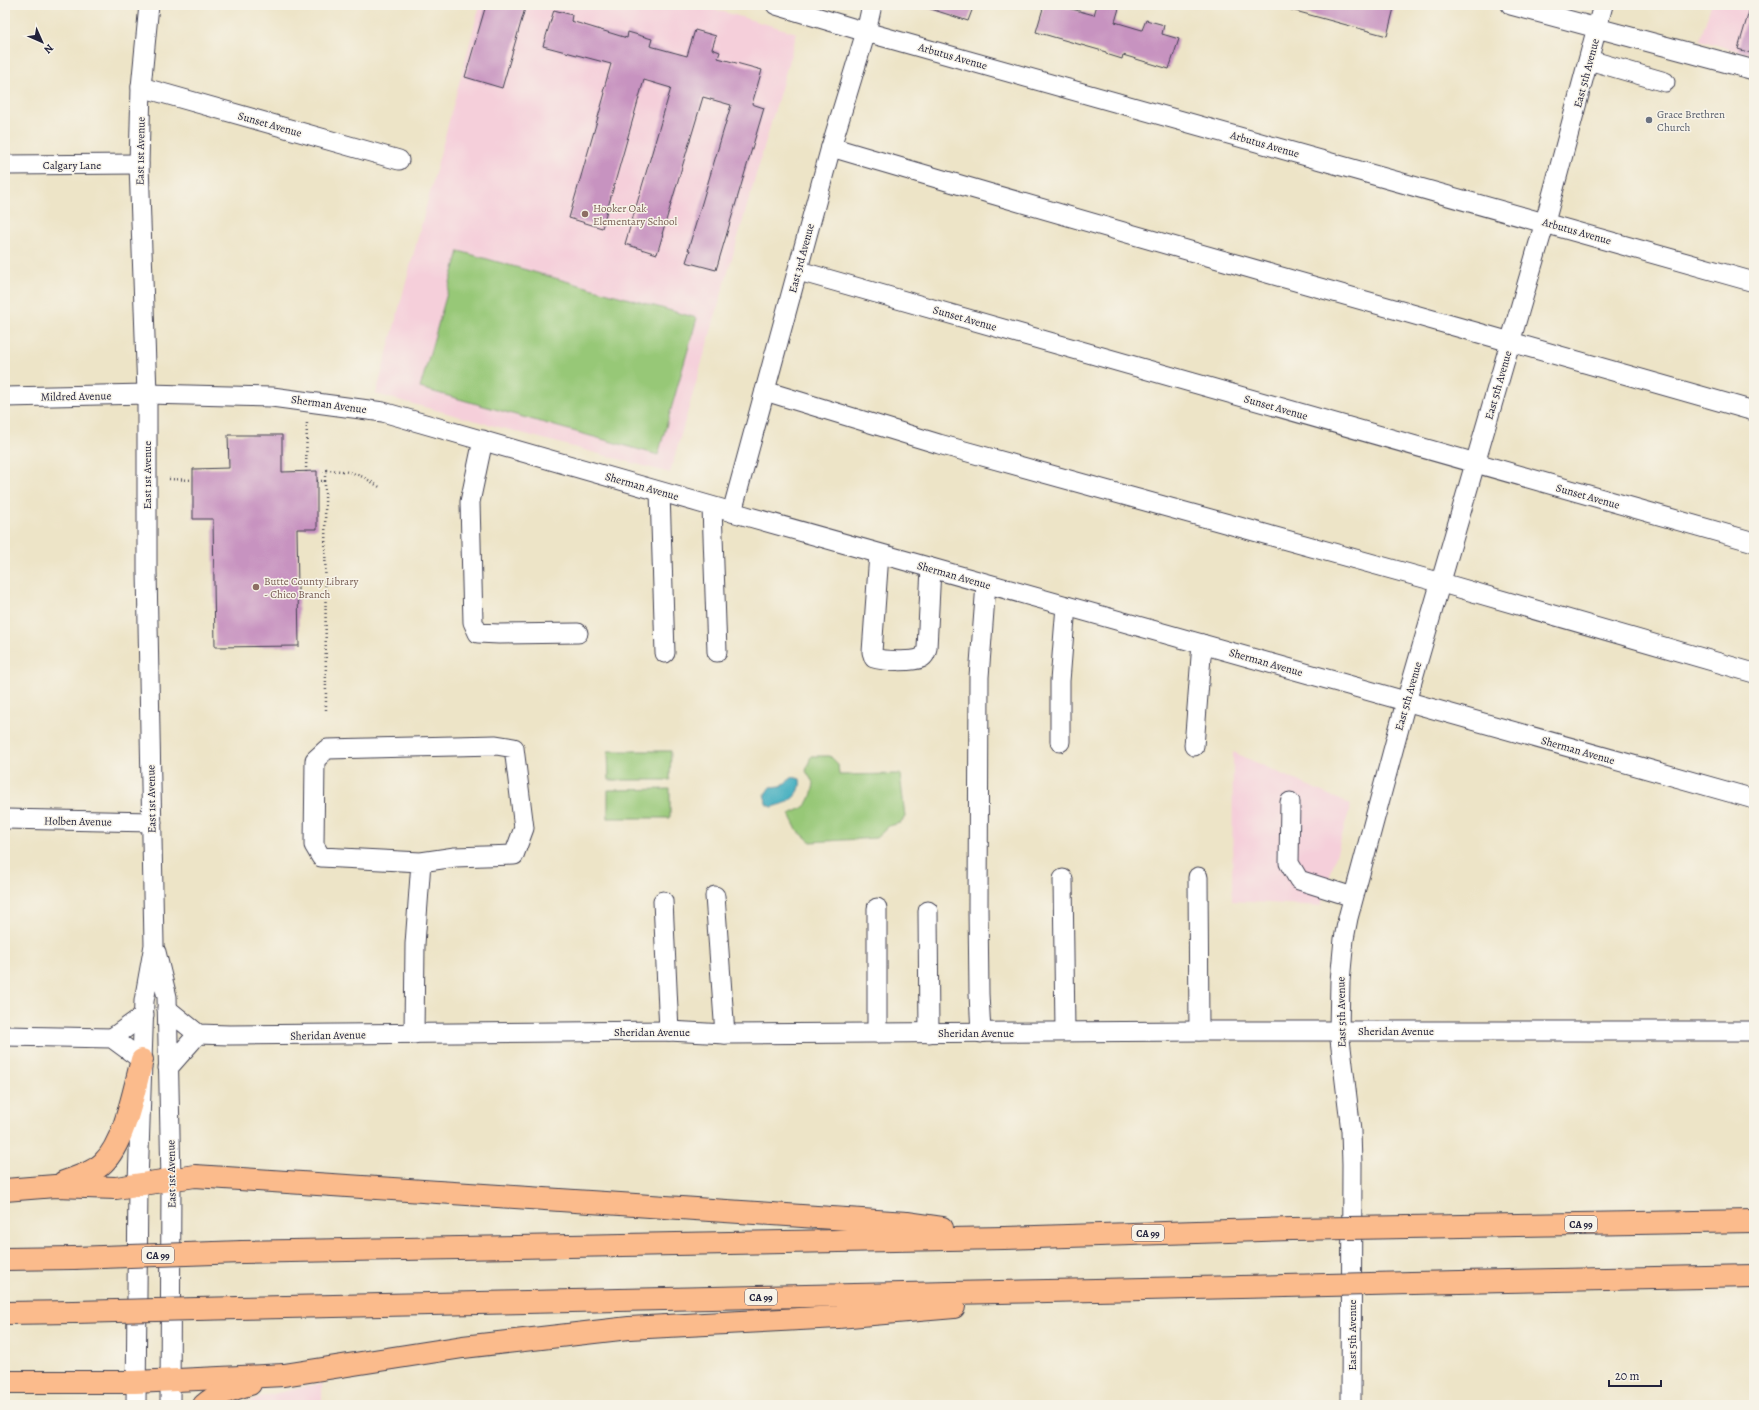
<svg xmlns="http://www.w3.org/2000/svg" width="1759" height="1410" viewBox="0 0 1759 1410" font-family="Alegreya,serif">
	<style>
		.built { fill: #f5cfda }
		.green { fill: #97c877; stroke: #5c7559 }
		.water { fill: #41adbf; stroke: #32687d }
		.building { fill: #c793c0 }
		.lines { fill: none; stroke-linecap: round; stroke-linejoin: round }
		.minor-casing { stroke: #403f50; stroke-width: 21 }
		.highway-casing { stroke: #403f50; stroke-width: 24 }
		.path { stroke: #403f50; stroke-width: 2.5; stroke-dasharray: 1 3; stroke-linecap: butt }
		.minor { stroke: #fff; stroke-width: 19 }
		.highway { stroke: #fbbb8c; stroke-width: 22 }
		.highway-bridge-casing { stroke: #403f50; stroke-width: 24; stroke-linecap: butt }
		.highway-bridge { stroke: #fbbb8c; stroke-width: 22 }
		.worship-dot { fill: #6b7280; stroke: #f7f3e8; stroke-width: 1.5 }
		.education-dot { fill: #8d6e63; stroke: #f7f3e8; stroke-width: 1.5 }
		.labels { text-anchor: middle; stroke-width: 3; stroke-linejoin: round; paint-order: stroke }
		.shield { fill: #f7f3e8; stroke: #62616f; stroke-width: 1 }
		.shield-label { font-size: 10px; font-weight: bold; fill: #22223b }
		.street-label { font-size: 11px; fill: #22223b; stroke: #f7f3e8 }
		.worship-label { font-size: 11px; fill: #5b616d; stroke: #f7f3e8; text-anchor: start }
		.education-label { font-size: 11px; fill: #785e54; stroke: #f7f3e8; text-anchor: start }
	</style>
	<rect width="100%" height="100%" fill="#f7f3e8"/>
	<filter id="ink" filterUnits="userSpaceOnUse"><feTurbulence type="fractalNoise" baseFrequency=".025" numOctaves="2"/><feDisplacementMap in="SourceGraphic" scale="8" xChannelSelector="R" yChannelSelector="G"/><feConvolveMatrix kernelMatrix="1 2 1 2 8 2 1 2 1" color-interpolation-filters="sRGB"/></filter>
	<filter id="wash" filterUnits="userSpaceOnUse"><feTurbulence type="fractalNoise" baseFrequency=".012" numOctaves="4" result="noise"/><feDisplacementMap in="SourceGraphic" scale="16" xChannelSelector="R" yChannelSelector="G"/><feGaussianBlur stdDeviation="0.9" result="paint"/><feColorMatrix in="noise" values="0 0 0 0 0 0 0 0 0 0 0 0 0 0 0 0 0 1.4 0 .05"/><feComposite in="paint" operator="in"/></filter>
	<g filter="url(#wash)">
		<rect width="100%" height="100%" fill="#ede4c7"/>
		<g class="built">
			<path d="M480 5H700L797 33 670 473 376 394Z"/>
			<path d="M1711 5H1754V56L1700 40Z"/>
			<path d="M1233 752 1351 805 1321 906 1232 901Z"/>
			<path d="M322 1383V1405H244L259 1397Z"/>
		</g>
		<g class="green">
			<path d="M459 251 697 318 658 455 420 388Z"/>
			<path d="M608 751H671L670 780H609Z"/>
			<path d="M811 756H830L838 764 839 775 900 774 905 817 900 823 889 826 876 838 811 842 797 830 789 814C808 807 810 803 814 784L806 771Z"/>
			<path d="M670 789V818H608V790Z"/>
		</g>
		<path class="water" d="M793 777 800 779C803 796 786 804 772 807L766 804 765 794 770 787 781 786Z"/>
		<g id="blocks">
			<g class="building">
				<path d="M486 5H526L502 88 465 77Z"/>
				<path d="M929 5H974L968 21 928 8Z"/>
				<path d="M1044 5H1057L1094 15 1097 5H1120L1115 22 1142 30 1146 20 1164 25 1162 34 1179 39 1169 69 1123 55 1122 59 1106 54V52L1036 32Z"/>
				<path d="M1289 5H1384L1394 8 1387 36 1288 9Z"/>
				<path d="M1750 8 1754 9V54L1738 49Z"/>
				<path d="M554 10 572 15 571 21 627 38 628 32 652 39 650 46 687 56 695 30 716 36 712 49 720 52 718 58 762 70 752 104 764 108 716 270 686 262 690 250H688L731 105 703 97 662 234H663L657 254 625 244 671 88 644 80 602 228 569 218 605 93 603 92 611 64 543 46Z"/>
				<path d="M228 435H282V472L317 471V529H297L299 646 215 647 213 519H193V469L229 468Z"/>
			</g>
		</g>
	</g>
	<g filter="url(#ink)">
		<use href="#blocks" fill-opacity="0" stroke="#403f50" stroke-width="1"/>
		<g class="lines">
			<defs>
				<g id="minor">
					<path d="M776 5 866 32 1754 282"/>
					<path d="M1511 5 1754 70"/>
					<path d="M1589 60 1665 82"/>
					<path d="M141 87 399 160"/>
					<path d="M831 147C1138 238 1446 323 1754 411"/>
					<path d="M5 165 139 164"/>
					<path d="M799 271 1754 542"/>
					<path d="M765 391 939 444 1442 583 1754 673"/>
					<path d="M5 397 147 394 272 397 383 412 732 512 1754 799"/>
					<path d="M483 440 470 502 473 622 478 633 499 634 578 633"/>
					<path d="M660 492 665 653"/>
					<path d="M712 507 717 652"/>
					<path d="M732 512 831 147 866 32 872 5"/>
					<path d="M879 554 872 652 874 658C882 661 913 662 921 658 925 656 926 652 927 648L931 568"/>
					<path d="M1060 742V681L1066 606"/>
					<path d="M1194 746 1202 644"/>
					<path d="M1290 802 1289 863 1299 880 1353 897"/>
					<path d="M5 819 152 822"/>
					<path d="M1198 877 1199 1031"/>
					<path d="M1063 879 1065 1031"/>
					<path d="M715 896 725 1034"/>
					<path d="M663 901 669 1031"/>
					<path d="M877 908V1033"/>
					<path d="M928 911 929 1033"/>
					<path d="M156 952 167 997 171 1180 170 1405"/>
					<path d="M167 1009 198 1034 229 1035 669 1031 725 1034 1199 1031H1754"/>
					<path d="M981 1033 979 994 978 908 979 677 986 584"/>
					<path d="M414 1034 415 944 421 862 455 857 514 855 524 828 514 748 496 745 327 749 315 760 314 845 321 857 421 862"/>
					<path d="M5 1036 112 1038 142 1060"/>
					<path d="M112 1038 144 1015"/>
					<path d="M168 1068 198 1034"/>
					<path d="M136 1405 138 1183 144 1001 154 945 147 571V394L139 164 141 87 149 5"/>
					<path d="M1351 1405 1352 1164 1351 1131 1339 1031 1340 981 1344 939 1348 918 1406 702 1545 222 1603 5"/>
				</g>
				<g id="highway">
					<path d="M64 1182C77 1177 93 1173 103 1163 125 1142 134 1089 142 1060"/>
					<path d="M5 1190 55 1186 116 1188 195 1176 907 1223 942 1228"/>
					<path d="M1407 1227 1754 1221"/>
					<path d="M242 1252 1004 1238 1292 1229"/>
					<path d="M5 1259 74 1258"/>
					<path d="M1412 1283 1754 1276"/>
					<path d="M238 1308 1285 1286"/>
					<path d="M5 1313 74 1312"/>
					<path d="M5 1382H135L284 1375 463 1347 629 1328 838 1317 954 1307"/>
					<path d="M204 1405C218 1393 233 1389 250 1384"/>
				</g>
			</defs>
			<use href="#minor" class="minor-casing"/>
			<use href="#highway" class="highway-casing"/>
			<g class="path">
				<path d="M306 472 307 420"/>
				<path d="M169 479 193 480"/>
				<path d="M317 481H325L326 710"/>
				<path d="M325 481V470C353 471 358 473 381 488"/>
			</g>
			<use href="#minor" class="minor"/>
			<use href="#highway" class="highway"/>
			<defs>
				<g id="highway-bridge">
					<path d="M1292 1229 1407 1227"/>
					<path d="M74 1258 242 1252"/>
					<path d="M1285 1286 1412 1283"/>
					<path d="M74 1312 238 1308"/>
				</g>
			</defs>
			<use href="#highway-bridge" class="highway-bridge-casing"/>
			<use href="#highway-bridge" class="highway-bridge"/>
		</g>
	</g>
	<circle class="worship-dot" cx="1649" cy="120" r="4"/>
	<g class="education-dot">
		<circle cx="585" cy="214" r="4"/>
		<circle cx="256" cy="587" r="4"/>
	</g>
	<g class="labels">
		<g class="shield">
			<rect x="1565" y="1216" width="32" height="16" rx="3"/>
			<rect x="1132" y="1225" width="32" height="16" rx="3"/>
			<rect x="142" y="1247" width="32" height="16" rx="3"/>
			<rect x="745" y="1289" width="32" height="16" rx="3"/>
		</g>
		<g class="shield-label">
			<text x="1581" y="1228">CA 99</text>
			<text x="1148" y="1237">CA 99</text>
			<text x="158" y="1259">CA 99</text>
			<text x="761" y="1301">CA 99</text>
		</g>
		<g class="street-label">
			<text transform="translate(953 56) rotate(16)" y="4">Arbutus Avenue</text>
			<text transform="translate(1586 73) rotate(-75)" y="4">East 5th Avenue</text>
			<text transform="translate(270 124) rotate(16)" y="4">Sunset Avenue</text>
			<text transform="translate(1265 144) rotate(16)" y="4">Arbutus Avenue</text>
			<text transform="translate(140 151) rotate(-89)" y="4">East 1st Avenue</text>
			<text x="72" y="169">Calgary Lane</text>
			<text transform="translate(1577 231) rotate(16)" y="4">Arbutus Avenue</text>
			<text transform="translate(801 258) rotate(-75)" y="4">East 3rd Avenue</text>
			<text transform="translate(965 318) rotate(16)" y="4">Sunset Avenue</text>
			<text transform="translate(1498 385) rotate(-74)" y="4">East 5th Avenue</text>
			<text transform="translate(76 396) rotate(-1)" y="4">Mildred Avenue</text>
			<text transform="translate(329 404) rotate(8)" y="4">Sherman Avenue</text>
			<text transform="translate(1276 407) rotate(16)" y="4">Sunset Avenue</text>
			<text transform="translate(147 475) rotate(-90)" y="4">East 1st Avenue</text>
			<text transform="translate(642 486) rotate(16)" y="4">Sherman Avenue</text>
			<text transform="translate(1588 496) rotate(16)" y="4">Sunset Avenue</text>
			<text transform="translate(954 575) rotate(16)" y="4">Sherman Avenue</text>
			<text transform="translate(1266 662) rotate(16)" y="4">Sherman Avenue</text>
			<text transform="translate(1408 696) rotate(-74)" y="4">East 5th Avenue</text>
			<text transform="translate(1578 750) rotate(16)" y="4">Sherman Avenue</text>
			<text transform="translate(151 799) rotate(-91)" y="4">East 1st Avenue</text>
			<text transform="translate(78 821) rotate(1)" y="4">Holben Avenue</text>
			<text transform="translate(1341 1012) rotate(-91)" y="4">East 5th Avenue</text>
			<text x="1396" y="1035">Sheridan Avenue</text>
			<text x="652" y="1036">Sheridan Avenue</text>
			<text x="976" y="1037">Sheridan Avenue</text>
			<text transform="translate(328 1035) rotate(-1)" y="4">Sheridan Avenue</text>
			<text transform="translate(171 1174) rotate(-91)" y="4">East 1st Avenue</text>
			<text transform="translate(1352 1335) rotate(-90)" y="4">East 5th Avenue</text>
		</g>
		<g class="worship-label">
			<text x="1657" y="118">Grace Brethren<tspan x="1657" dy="13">Church</tspan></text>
		</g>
		<g class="education-label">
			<text x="593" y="212">Hooker Oak<tspan x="593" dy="13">Elementary School</tspan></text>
			<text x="264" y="585">Butte County Library<tspan x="264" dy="13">- Chico Branch</tspan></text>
		</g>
	</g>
	<rect width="1759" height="1410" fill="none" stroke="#f7f3e8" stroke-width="20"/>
	<g transform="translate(42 42) rotate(135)" stroke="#f7f3e8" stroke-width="3" paint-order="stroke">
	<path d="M0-3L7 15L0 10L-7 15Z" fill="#22223b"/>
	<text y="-6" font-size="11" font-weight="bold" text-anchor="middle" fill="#22223b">N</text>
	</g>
	<path d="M1609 1380v6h52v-6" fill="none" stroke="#22223b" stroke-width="2"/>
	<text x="1615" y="1380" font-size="12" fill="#22223b" stroke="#f7f3e8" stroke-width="3" paint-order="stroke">20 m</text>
</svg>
